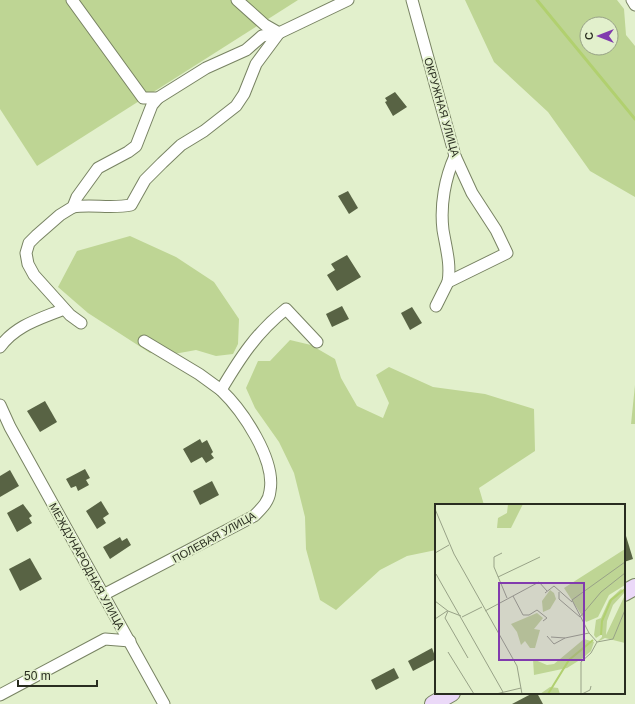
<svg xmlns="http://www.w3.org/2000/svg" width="635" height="704" viewBox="0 0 635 704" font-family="Arial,sans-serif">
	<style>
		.green { fill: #bed594; fill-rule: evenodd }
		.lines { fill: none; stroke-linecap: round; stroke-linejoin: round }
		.stream { stroke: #b1d06f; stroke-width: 3 }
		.building { fill: #586344 }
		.street-casing { stroke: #788363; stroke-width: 13 }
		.secondary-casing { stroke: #788363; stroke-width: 18 }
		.street { stroke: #fff; stroke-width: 11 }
		.secondary { stroke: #ebd9f8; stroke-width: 16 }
		.labels { text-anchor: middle; stroke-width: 4; stroke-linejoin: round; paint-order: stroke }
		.street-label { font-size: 11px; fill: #292d20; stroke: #e2f0cc }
		.inset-river { fill: none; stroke: #b1d06f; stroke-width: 2 }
		.inset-road { fill: none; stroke: #98a287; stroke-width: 1 }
		.view { fill: #813bae; fill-opacity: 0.15; stroke: #813bae; stroke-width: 2 }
		.inset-edge { fill: none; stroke: #292d20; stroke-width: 2 }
	</style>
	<rect width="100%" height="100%" fill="#e2f0cc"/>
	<g class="green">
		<path d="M0 0H298L37 166 0 109Z"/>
		<path d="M465 0H617L624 9 626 35 635 46V197L590 171 548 112 494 62ZM587 24H611V48H587Z"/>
		<path d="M130 236 176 257 214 282 239 319 238 344 233 354 216 356 196 350 174 354 150 353 88 313 58 287 77 251Z"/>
		<path d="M290 340 311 345 335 359 341 378 357 406 383 418 389 403 376 375 389 367 433 387 485 394 534 409 535 451 479 488 484 505H436V550L407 556 380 570 336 610 320 600 306 549 305 517 294 473 279 442 255 408 246 388 258 361H270Z"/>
		<path d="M635 385V424H631Z"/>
	</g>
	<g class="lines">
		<path class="stream" d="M537 0 635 119"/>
	</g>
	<g class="building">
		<path d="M395 92 407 107 393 116 385 102 387 101 385 98Z"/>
		<path d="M348 191 358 208 349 214 338 196Z"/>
		<path d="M347 255 361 277 337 291 327 275 335 270 331 264Z"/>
		<path d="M342 306 349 319 332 327 326 314Z"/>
		<path d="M412 307 422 323 410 330 401 313Z"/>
		<path d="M45 401 57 422 40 432 27 411Z"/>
		<path d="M200 439 202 443 207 440 213 452 211 454 214 458 206 463 202 457 191 463 183 449Z"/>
		<path d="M85 469 90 478 86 480 89 485 78 491 76 486 71 488 66 479Z"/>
		<path d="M10 470 19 486 0 497V476Z"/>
		<path d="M212 481 219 495 200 505 193 491Z"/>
		<path d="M101 501 109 514 103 518 106 523 97 529 86 511Z"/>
		<path d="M23 504 32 516 29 518 32 523 17 532 7 513Z"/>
		<path d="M624 536H626L633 559 624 562Z"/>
		<path d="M120 537 122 541 127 538 131 545 110 559 103 547Z"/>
		<path d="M30 558 42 579 20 591 9 569Z"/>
		<path d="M432 648 436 659 413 671 408 661Z"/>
		<path d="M394 668 399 678 376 690 371 680Z"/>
		<path d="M533 693H537L543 704H512Z"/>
	</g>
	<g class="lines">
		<defs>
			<g id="street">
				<path d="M72 0 143 98H158L206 68 246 50 262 36 279 33 348 0"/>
				<path d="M412 0 455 156 472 193 496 230 507 253 448 282 436 306"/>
				<path d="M632 0 635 5"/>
				<path d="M73 207C92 204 111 209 131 205L145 180 162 163 181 145 204 131 236 106 244 94 256 64 279 33 265 25 237 0"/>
				<path d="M448 282C451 264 446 248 443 230 440 205 445 178 455 156"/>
				<path d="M81 323 70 315 34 275 28 264 26 253 29 243 36 236 60 215 73 207 77 197 98 168 128 152 136 146 152 105 158 98"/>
				<path d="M144 341 199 374 221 390"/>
				<path d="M0 347C16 325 40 319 64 309"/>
				<path d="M0 405 10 427 164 704"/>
				<path d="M103 595 254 516C261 509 269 502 270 491 276 460 243 411 221 390 240 358 256 333 286 309L317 342"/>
				<path d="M0 695 105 639 130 641"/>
			</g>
			<g id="secondary">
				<path d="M624 593 635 587"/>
				<path d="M433 704 452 693"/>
			</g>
		</defs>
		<use href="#street" class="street-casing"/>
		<use href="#secondary" class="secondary-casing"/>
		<use href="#street" class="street"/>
		<use href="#secondary" class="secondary"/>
	</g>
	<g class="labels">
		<g class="street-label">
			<text transform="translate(442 107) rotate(74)" y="4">ОКРУЖНАЯ УЛИЦА</text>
			<text transform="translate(214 537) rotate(-29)" y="4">ПОЛЕВАЯ УЛИЦА</text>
			<text transform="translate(87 566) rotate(61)" y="4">МЕЖДУНАРОДНАЯ УЛИЦА</text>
		</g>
	</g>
	<g transform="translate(435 504)">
		<rect width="190" height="190" fill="#e2f0cc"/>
		<path d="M73 0H88L76 24H62L63 14 72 9ZM190 45V81L174 91 163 113 151 118 129 84ZM186 85 190 88 178 101 172 117 171 131 190 91V139L170 134 162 138 167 133V130L161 134 159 131 161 116 166 114 174 96ZM115 86 119 89 121 95 115 105 108 108 107 97ZM102 109 108 114 99 125 105 126 100 144H95L90 137 86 141 82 128 76 120ZM149 135 159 138 156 147 148 154 132 164 99 171 98 155 112 161 119 160ZM115 183 123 184 125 190H105Z" fill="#bed594"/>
		<path class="inset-river" d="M166 131 167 117 176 96 190 85M113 190 134 156 158 136"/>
		<path class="inset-road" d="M0 5 19 50 82 162 87 190M0 49 14 41M67 49 59 53V63L72 94M1 70 68 188M63 73 105 53M124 88V95L145 113 166 88 190 69M110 89 119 82 137 98M78 92 88 111H94L102 106 112 114 108 117M0 97 13 107 26 112M13 107 10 114 33 154M50 107 104 78 112 87M27 113 47 103M0 115 12 107M154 129 137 96 190 58M112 132 119 140 130 134 154 129 162 138M116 133 130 134M162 138 178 135 190 106M13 148 39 190M61 190 86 184M146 190V158L156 149 162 138M147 190 155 186 156 182"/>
		<path class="view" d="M64 79H149V156H64Z"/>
		<rect width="190" height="190" class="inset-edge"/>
	</g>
	<g transform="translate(599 36) rotate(270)"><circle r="19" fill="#e2f0cc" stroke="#98a287"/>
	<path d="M0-3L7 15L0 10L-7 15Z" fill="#813bae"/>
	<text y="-6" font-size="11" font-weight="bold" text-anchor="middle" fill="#292d20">С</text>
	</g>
	<path d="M18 680v6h79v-6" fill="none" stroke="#292d20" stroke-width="2"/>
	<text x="24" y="680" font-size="12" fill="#292d20" stroke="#e2f0cc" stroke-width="3" paint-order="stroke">50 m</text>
</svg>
